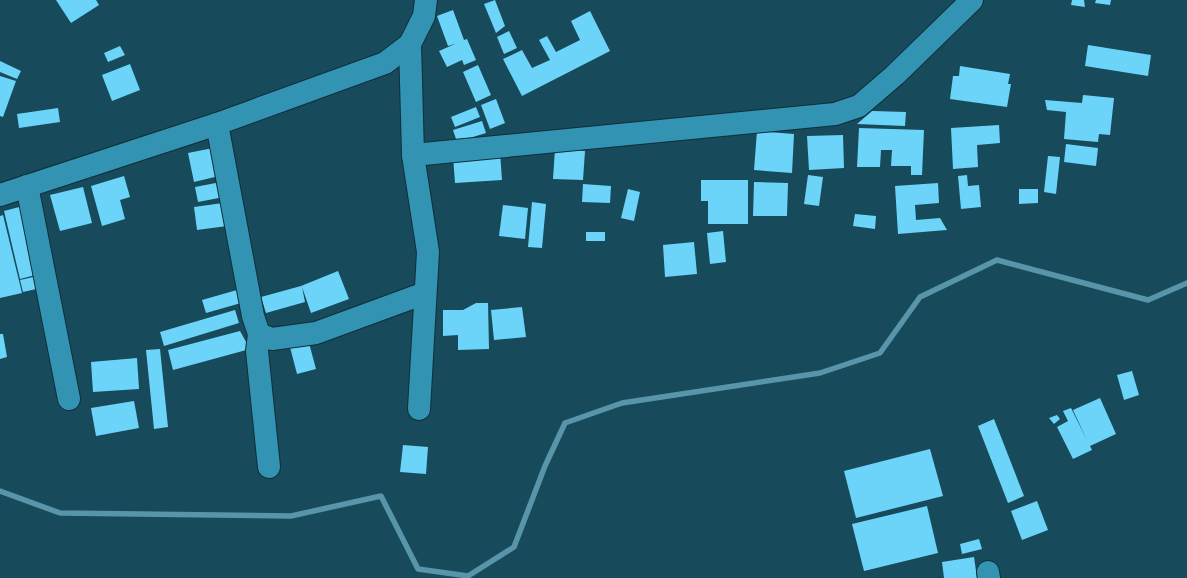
<svg xmlns="http://www.w3.org/2000/svg" width="1187" height="578" viewBox="0 0 1187 578" font-family="Literata,serif">
	<style>
		.lines { fill: none; stroke-linecap: round; stroke-linejoin: round }
		.stream { stroke: #5895aa; stroke-width: 5.5 }
		.building { fill: #6dd4f9 }
		.minor-casing { stroke: #102e38; stroke-width: 24 }
		.minor { stroke: #3293b3; stroke-width: 22 }
	</style>
	<rect width="100%" height="100%" fill="#174a5b"/>
	<g class="lines">
		<path class="stream" d="M0 491 60 513 291 516 381 496 418 569 468 576 514 547 545 466 565 423 622 403 820 373 880 353 920 297 997 260 1148 300 1187 283"/>
	</g>
	<g class="building">
		<path d="M56 0H96L99 5 71 23Z"/>
		<path d="M495 0 505 26 496 33 484 4Z"/>
		<path d="M1072 0H1084L1085 7 1071 5Z"/>
		<path d="M1096 0H1111L1110 5 1095 3Z"/>
		<path d="M453 10 464 40 467 39 476 60 464 65 462 60 447 67 439 51 455 44 448 46 437 16Z"/>
		<path d="M590 11 610 51 522 96 503 59 522 50 532 68 550 60 539 40 547 36 556 52 580 40 571 21Z"/>
		<path d="M509 31 517 48 504 54 497 37Z"/>
		<path d="M1088 45 1151 55 1148 76 1085 66Z"/>
		<path d="M120 46 125 55 108 62 104 53Z"/>
		<path d="M0 61 21 71 17 79 0 72Z"/>
		<path d="M130 64 140 90 112 101 102 75Z"/>
		<path d="M478 65 491 95 476 102 463 72Z"/>
		<path d="M960 66 1010 74 1008 84H1011L1007 107 950 99 953 76H959Z"/>
		<path d="M0 76 16 81 3 117 0 116Z"/>
		<path d="M1083 95 1114 98 1110 135 1099 134 1098 142 1064 139 1066 112 1047 110 1045 100 1082 103Z"/>
		<path d="M496 99 505 123 490 129 481 105Z"/>
		<path d="M476 107 480 117 455 127 451 117Z"/>
		<path d="M58 108 60 122 19 128 17 114Z"/>
		<path d="M872 111 906 112 905 126 857 124Z"/>
		<path d="M482 121 486 133 457 142 453 130Z"/>
		<path d="M999 125 1000 143 977 145 978 167 953 169 951 128Z"/>
		<path d="M859 128 924 130 922 175H911V166H891L892 150H881L880 167H857Z"/>
		<path d="M757 131 794 134 792 173 754 170Z"/>
		<path d="M843 135 844 168 809 170 807 136Z"/>
		<path d="M1066 144 1098 148 1096 166 1064 162Z"/>
		<path d="M213 148 219 176 194 182 188 153Z"/>
		<path d="M555 149 585 151 583 180 553 179Z"/>
		<path d="M500 152 502 180 455 183 453 156Z"/>
		<path d="M1048 156 1060 157 1056 194 1044 192Z"/>
		<path d="M808 175 823 177 819 206 804 204Z"/>
		<path d="M967 175 968 186 979 185 981 207 961 209 958 176Z"/>
		<path d="M124 176 130 197 120 200 125 219 102 226 91 186Z"/>
		<path d="M701 180H748V224H708V201H701Z"/>
		<path d="M221 182 224 197 198 202 195 187Z"/>
		<path d="M754 182 788 183 787 216H753Z"/>
		<path d="M938 183 939 203 915 205 916 220 940 218 947 230 898 234 895 186Z"/>
		<path d="M583 184 611 186 610 203 582 202Z"/>
		<path d="M83 187 92 223 60 231 50 195Z"/>
		<path d="M628 189 640 192 634 221 621 218Z"/>
		<path d="M1019 189H1038V203L1019 204Z"/>
		<path d="M532 202 546 204 542 248 528 247Z"/>
		<path d="M223 203 227 226 197 230 194 207Z"/>
		<path d="M27 205 43 273 20 279 4 211Z"/>
		<path d="M503 205 528 208 525 239 499 236Z"/>
		<path d="M855 214 876 216 875 229 853 226Z"/>
		<path d="M3 215 22 293 0 298V216Z"/>
		<path d="M723 231 726 262 710 264 707 233Z"/>
		<rect x="586" y="232" width="19" height="9"/>
		<path d="M694 242 697 274 665 277 663 245Z"/>
		<path d="M338 271 349 299 311 313 302 287 305 302 266 313 261 297 301 286Z"/>
		<path d="M42 275 45 287 23 292 20 280Z"/>
		<path d="M237 290 241 303 206 313 202 300Z"/>
		<path d="M476 303H488L489 349 458 350V335L443 336V310H463Z"/>
		<path d="M522 307 526 337 494 340 491 310Z"/>
		<path d="M235 310 239 323 164 346 160 332Z"/>
		<path d="M240 331 250 349 173 370 168 350Z"/>
		<path d="M0 334H3L7 357 0 359Z"/>
		<path d="M309 343 316 369 297 374 290 347Z"/>
		<path d="M160 349 168 427 154 429 146 350Z"/>
		<path d="M137 358 139 389 93 392 91 362Z"/>
		<path d="M1132 371 1139 395 1124 400 1117 375Z"/>
		<path d="M1100 398 1116 434 1090 446 1092 450 1073 459 1057 427 1068 421 1063 411 1071 408 1087 440 1073 410Z"/>
		<path d="M134 401 139 428 96 436 91 408Z"/>
		<path d="M1057 415 1060 419 1054 424 1049 418Z"/>
		<path d="M994 419 1024 496 1008 503 978 426Z"/>
		<path d="M403 445 428 447 426 474 400 472Z"/>
		<path d="M930 449 943 496 856 518 844 471Z"/>
		<path d="M1037 501 1048 530 1022 540 1011 511Z"/>
		<path d="M927 506 938 553 864 571 852 524Z"/>
		<path d="M979 539 982 549 962 554 960 544Z"/>
		<path d="M974 557 977 578H944L942 562Z"/>
	</g>
	<g class="lines">
		<defs>
			<g id="minor">
				<path d="M410 44 413 155 428 252 419 409"/>
				<path d="M217 124 253 316 259 334 272 339 316 333 425 293"/>
				<path d="M413 155 835 114 859 106 895 75 972 0"/>
				<path d="M27 186 69 399"/>
				<path d="M0 195 217 124 385 63 410 44 424 16 426 0"/>
				<path d="M259 334 257 351 269 467"/>
				<path d="M988 572 989 578"/>
			</g>
		</defs>
		<use href="#minor" class="minor-casing"/>
		<use href="#minor" class="minor"/>
	</g>
</svg>
